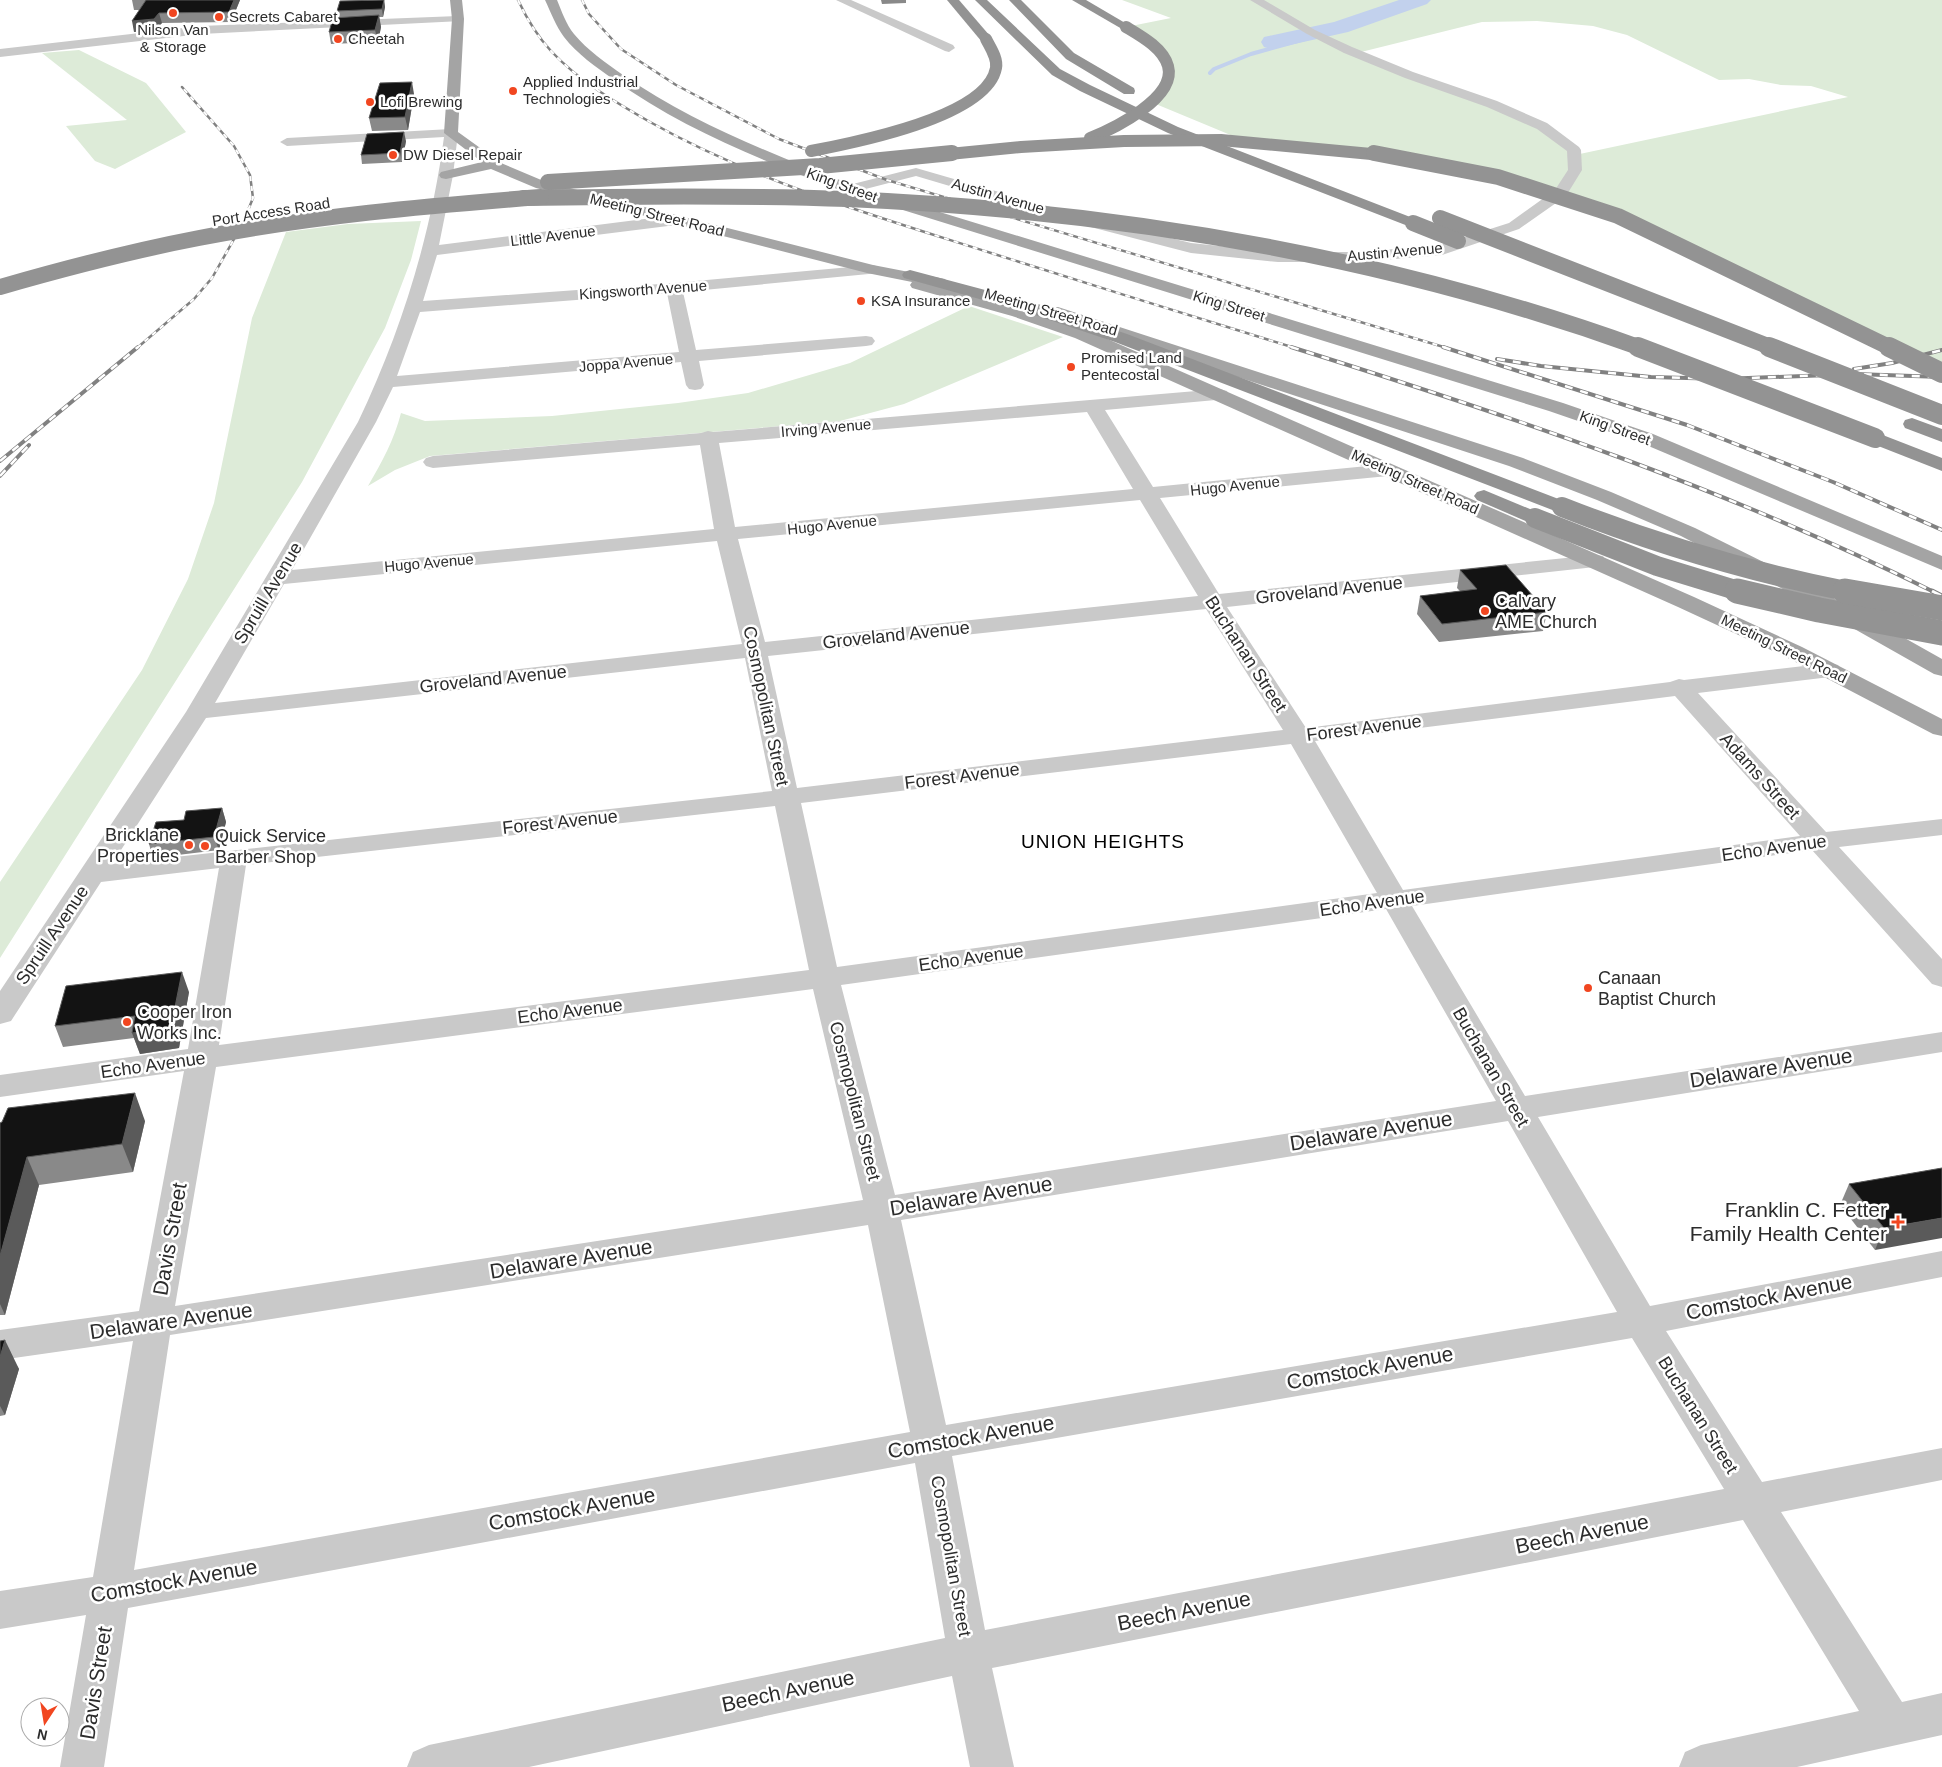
<svg xmlns="http://www.w3.org/2000/svg" width="1942" height="1767" viewBox="0 0 1942 1767" font-family="Arial,sans-serif">
	<style>
		.green { fill: #ddebd8; fill-rule: evenodd }
		.lines { fill: none; stroke-linecap: round; stroke-linejoin: round }
		.stream { stroke: #c2d1ed; stroke-width: 4 }
		.river { fill: #c2d1ed; fill-rule: evenodd }
		.minor { fill: #c9c9c9; fill-rule: evenodd }
		.major { fill: #a4a4a4; fill-rule: evenodd }
		.highway { fill: #939393; fill-rule: evenodd }
		.rail-far2-casing { stroke: #818181; stroke-width: 2.5 }
		.rail-far1-casing { stroke: #818181; stroke-width: 4 }
		.rail-casing { stroke: #818181; stroke-width: 5 }
		.rail-far2 { stroke: #fff; stroke-width: 2; stroke-dasharray: 5; stroke-linecap: butt }
		.rail-far1 { stroke: #fff; stroke-width: 2.5; stroke-dasharray: 8; stroke-linecap: butt }
		.rail { stroke: #fff; stroke-width: 3; stroke-dasharray: 10; stroke-linecap: butt }
		.highway-bridge-far3 { stroke: #939393; stroke-width: 12 }
		.highway-bridge-far2 { stroke: #939393; stroke-width: 16 }
		.highway-bridge-far1 { stroke: #939393; stroke-width: 20 }
		.highway-bridge { stroke: #939393; stroke-width: 25 }
		.wall { fill: #898989 }
		.shaded-wall { fill: #5a5a5a }
		.building { fill: #131313; stroke: #5a5a5a }
		.poi-dot { fill: #f14620; stroke: #fff; stroke-width: 2 }
		.labels { text-anchor: middle; stroke-width: 5; stroke-linejoin: round; paint-order: stroke }
		.far-poi-label { font-size: 15px; fill: #2c2c2c; stroke: #fff; text-anchor: start }
		.far-street-label { font-size: 15px; fill: #2c2c2c; stroke: #fff }
		.street-label { font-size: 18px; fill: #2c2c2c; stroke: #fff }
		.poi-label { font-size: 18px; fill: #2c2c2c; stroke: #fff; text-anchor: start }
		.neighbourhood-label { font-size: 19px; letter-spacing: 1px; fill: #000; stroke: #fff }
		.near-street-label { font-size: 21px; fill: #2c2c2c; stroke: #fff }
		.near-poi-label { font-size: 21px; fill: #2c2c2c; stroke: #fff; text-anchor: end }
	</style>
	<rect width="100%" height="100%" fill="#fff"/>
	<g class="green">
		<path d="M1122 0H1942V371L1637 225 1466 170 1245 141 1151 102 1168 66 1126 27 1171 18ZM1537 21 1593 26 1627 35 1719 80 1749 79 1781 85 1811 86 1848 97 1575 155 1542 126 1357 53 1482 22Z"/>
		<path d="M79 50 146 83 186 132 115 169 95 161 66 126 127 120 42 53Z"/>
		<path d="M421 221 411 260 385 328 302 482 0 958V882L142 670 188 579 214 503 252 318 286 232 348 224Z"/>
		<path d="M969 306 1063 337 904 404 840 421 430 456 395 470 368 486C382 462 394 440 401 413L425 421 552 416 678 403 748 393 850 363Z"/>
	</g>
	<g class="lines">
		<path class="stream" d="M1210 73 1214 69 1251 54 1327 33 1427 0"/>
		<path class="river" d="M1399 0H1431L1427 4 1348 32 1272 49 1264 47 1261 42 1264 37 1334 22Z"/>
		<g class="minor">
			<path d="M836 0H851L953 45 955 48 949 52 945 51Z"/>
			<path d="M1250 0H1264L1315 30 1352 47 1413 72 1497 101 1547 123 1579 147 1581 150 1582 170 1566 196 1519 229 1442 255 1360 262H1278L1191 253 1075 223 916 176 850 193 845 192 843 189 845 186 916 168 1085 217 1191 243 1278 252H1360L1440 245 1509 223 1555 190 1568 170 1567 151 1537 129 1487 107 1405 78 1344 53 1307 34Z"/>
			<path d="M458 16 462 17 464 19 462 21 201 34 0 57V49L201 26Z"/>
			<path d="M451 129 458 133 453 175 439 245 676 215 681 217 684 220 681 223 676 225 437 255 423 301 674 283 873 265 879 267 881 270 879 273 683 292 696 350 866 336 872 337 875 341 872 345 866 346 699 361 704 385 701 389 695 390 689 389 686 385 681 362 393 387 376 422 292 570 714 529 700 445 433 468 426 466 423 462 426 458 433 456 701 433 708 431 713 432 1220 389 1227 391 1229 395 1227 399 1105 410 1153 487 1388 464 1395 466 1398 470 1395 474 1388 476 1160 498 1219 594 1595 555 1603 556 1606 561 1603 566 1595 567 1227 607 1306 728 1670 682 1679 679 1684 680 1830 663 1838 665 1842 670 1838 675 1830 677 1698 693 1826 832 1942 819V835L1839 847 1942 959V987L1932 984 1812 850 1412 906 1525 1096 1942 1032V1052L1538 1117 1650 1306 1942 1251V1277L1666 1331 1762 1482 1942 1448V1480L1781 1512 1902 1702 1942 1693V1735L1797 1767H1679L1685 1752 1701 1745 1859 1711 1743 1520 992 1668 1014 1767H970L952 1676 529 1767H407L413 1752 429 1745 945 1638 915 1463 128 1608 104 1767H60L86 1615 0 1629V1591L93 1577 133 1341 0 1360V1330L139 1311 184 1071 0 1097V1075L188 1049 219 868 101 882 11 1021 0 1024V991L186 712 358 422C401 332 431 236 444 137L287 146 280 142 287 138ZM667 293 679 352 397 376 420 312ZM1087 412 1133 489 735 527 719 443ZM1140 500 1198 596 765 642 738 539ZM717 541 742 644 215 703 284 584ZM1206 609 1283 730 797 788 768 656ZM745 658 772 791 112 864 206 718ZM1675 696 1800 836 1403 890 1315 741ZM1291 744 1377 893 837 967 801 803ZM775 806 809 970 219 1045 246 865ZM1386 909 1496 1101 895 1195 841 985ZM813 989 863 1200 175 1306 216 1067ZM1508 1121 1617 1312 946 1425 901 1220ZM868 1225 910 1432 134 1570 170 1335ZM1632 1338 1724 1489 985 1630 952 1456Z"/>
		</g>
		<g class="major">
			<path d="M450 0H462L464 19 458 132 501 163 546 182 873 265 945 279 947 282 942 286 1024 308 1087 330 1694 597 1802 647 1942 719V736L1933 734 1786 657 1678 607 1075 338 1012 316 912 288 910 285 912 282 867 273 536 188 491 169 446 179 441 178 439 175 441 172 482 162 444 133 452 19Z"/>
			<path d="M545 0H557C562 12 566 24 574 34 587 50 606 63 623 75 694 124 775 155 855 186L1563 403 1653 434 1942 556V570L1639 442 1549 411 845 192C764 161 684 130 613 79 596 67 577 54 564 37 556 26 551 13 545 0Z"/>
			<path d="M1058 307 1523 458 1611 492 1695 528 1814 587 1942 659V676L1934 674 1798 597 1681 536 1597 500 1509 466 1052 316 1050 312 1052 308Z"/>
		</g>
		<g class="highway">
			<path d="M947 0H959L990 36 992 39 990 42H982Z"/>
			<path d="M975 0H987L1060 69 1090 85 1178 127 1418 220 1421 223 1418 226H1408L1168 133 1080 91 1052 75Z"/>
			<path d="M1009 0H1021L1074 53 1134 88 1135 91 1134 94H1124L1066 59Z"/>
			<path d="M1072 0H1086L1132 27 1130 29H1122Z"/>
			<path d="M910 270 1038 304 1127 334 1569 503 1572 507 1569 511 1562 513 1555 511 1115 342 1026 312 904 278 902 275 904 272Z"/>
			<path d="M1912 418 1942 429V442L1905 428 1903 424 1905 420Z"/>
			<path d="M1875 432 1942 458V471L1868 442 1865 438 1868 434Z"/>
			<path d="M1484 490 1542 514 1545 518 1542 522 1535 524 1528 522 1477 500 1474 496 1477 492Z"/>
		</g>
		<defs>
			<g id="rail-far2">
				<path d="M518 0C527 19 537 36 551 51 579 81 615 102 650 122 757 182 875 216 991 253 1092 285 1194 317 1295 348"/>
				<path d="M582 0 589 14 621 49 676 85 779 139 887 180 1447 348"/>
				<path d="M137 348 194 299 212 278 242 225 253 198 250 175 234 146 182 87"/>
			</g>
			<g id="rail-far1">
				<path d="M1291 347C1511 416 1728 489 1934 592"/>
				<path d="M1443 347 1687 425 1833 482 1942 530"/>
				<path d="M1497 359 1541 366 1651 377 1723 379 1855 374 1942 377"/>
				<path d="M1854 369 1892 363 1942 350"/>
				<path d="M0 461 138 347"/>
				<path d="M0 476 29 445"/>
			</g>
			<path id="rail" d="M1932 591 1942 596"/>
		</defs>
		<use href="#rail-far2" class="rail-far2-casing"/>
		<use href="#rail-far1" class="rail-far1-casing"/>
		<use href="#rail" class="rail-casing"/>
		<use href="#rail-far2" class="rail-far2"/>
		<use href="#rail-far1" class="rail-far1"/>
		<use href="#rail" class="rail"/>
		<g class="highway-bridge-far3">
			<path d="M1090 138C1113 129 1177 98 1168 66 1163 48 1141 36 1126 27"/>
			<path d="M811 151C853 143 987 117 996 68 998 58 990 47 986 39"/>
			<path d="M939 155 1021 147 1124 141 1221 140 1382 155"/>
		</g>
		<g class="highway-bridge-far2">
			<path d="M1374 153 1498 177 1618 216 1891 348"/>
			<path d="M548 182 820 166 952 153"/>
			<path d="M523 198C631 196 740 195 848 199 1118 211 1387 256 1641 348"/>
			<path d="M1440 218 1773 348"/>
			<path d="M1413 223 1458 241"/>
			<path d="M0 287C66 268 131 251 199 238 312 216 426 206 541 197"/>
		</g>
		<g class="highway-bridge-far1">
			<path d="M1638 347 1875 438"/>
			<path d="M1769 347 1942 415"/>
			<path d="M1889 347 1942 373"/>
			<path d="M1562 507C1656 544 1752 573 1851 592"/>
			<path d="M1535 518 1657 566 1742 592"/>
		</g>
		<g class="highway-bridge">
			<path d="M1737 591 1819 610 1942 633"/>
			<path d="M1845 591 1942 608"/>
		</g>
	</g>
	<g class="wall">
		<path d="M132 0H240L231 22 162 23 156 29 134 32 139 10H134Z"/>
		<path d="M384 0 385 7 383 17H379L381 27 378 42 331 44 329 32 338 17 337 11Z"/>
		<path d="M881 0H906V3L882 4Z"/>
		<path d="M414 94 408 130 372 131 369 118Z"/>
		<path d="M406 141 402 162 362 164 361 155Z"/>
		<path d="M1460 570 1547 612 1543 631 1439 642 1417 614 1420 596 1460 591 1457 588Z"/>
		<path d="M222 808 226 822 219 850 153 858 149 844 184 820Z"/>
		<path d="M189 992 179 1048 140 1054 134 1038 63 1047 55 1026Z"/>
		<path d="M145 1121 133 1172 39 1185 5 1315H0V1123Z"/>
		<path d="M1942 1168 1875 1250 1840 1205 1849 1184Z"/>
		<path d="M0 1341 19 1369 5 1415 0 1416Z"/>
	</g>
	<g class="shaded-wall">
		<path d="M234 0H240L231 22 229 12Z"/>
		<path d="M384 0 385 7 383 17 382 9Z"/>
		<path d="M159 13 162 23 156 29 134 32 132 21Z"/>
		<path d="M379 15 381 27 378 42 375 30Z"/>
		<path d="M412 82 414 94 408 130 405 117Z"/>
		<path d="M404 132 406 141 402 162 400 153Z"/>
		<path d="M222 808 226 822 219 850 214 837Z"/>
		<path d="M182 972 189 992 179 1048 140 1054 132 1033Z"/>
		<path d="M135 1093 145 1121 133 1172 122 1144Z"/>
		<path d="M27 1157 39 1185 5 1315 0 1304V1256Z"/>
		<path d="M1942 1218V1238L1875 1250 1884 1228Z"/>
		<path d="M5 1340 19 1369 5 1415 0 1406V1357Z"/>
	</g>
	<g class="building">
		<path d="M146 0H234L229 12 159 13 154 19 132 21Z"/>
		<path d="M384 0 382 9 337 11 340 1Z"/>
		<path d="M379 15 375 30 329 32 333 18Z"/>
		<path d="M412 82 405 117 369 118 380 83Z"/>
		<path d="M404 132 400 153 361 155 367 134Z"/>
		<path d="M1506 565 1547 612 1442 624 1420 596 1477 589 1460 570Z"/>
		<path d="M222 808 214 837 149 844 156 822 184 820 186 811Z"/>
		<path d="M182 972 171 1027 132 1033 135 1016 55 1026 66 986Z"/>
		<path d="M135 1093 122 1144 27 1157 0 1256V1123L2 1122 8 1108Z"/>
		<path d="M1942 1168V1218L1884 1228 1849 1184Z"/>
		<path d="M5 1340 0 1357V1341Z"/>
	</g>
	<g class="poi-dot">
		<circle cx="173" cy="13" r="5"/>
		<circle cx="219" cy="17" r="5"/>
		<circle cx="338" cy="39" r="5"/>
		<circle cx="513" cy="91" r="5"/>
		<circle cx="370" cy="102" r="5"/>
		<circle cx="393" cy="155" r="5"/>
		<circle cx="861" cy="301" r="5"/>
		<circle cx="1071" cy="367" r="5"/>
		<circle cx="1485" cy="611" r="5"/>
		<circle cx="189" cy="845" r="5"/>
		<circle cx="205" cy="846" r="5"/>
		<circle cx="1588" cy="988" r="5"/>
		<circle cx="127" cy="1022" r="5"/>
		<path d="M1895.5 1214.5h5v5h5v5h-5v5h-5v-5h-5v-5h5z"/>
	</g>
	<g class="labels">
		<g class="far-poi-label">
			<text x="229" y="22">Secrets Cabaret</text>
			<text x="173" y="35" text-anchor="middle">Nilson Van<tspan x="173" dy="17">&amp; Storage</tspan></text>
			<text x="348" y="44">Cheetah</text>
			<text x="523" y="87">Applied Industrial<tspan x="523" dy="17">Technologies</tspan></text>
			<text x="380" y="107">Lofi Brewing</text>
			<text x="403" y="160">DW Diesel Repair</text>
			<text x="871" y="306">KSA Insurance</text>
			<text x="1081" y="363">Promised Land<tspan x="1081" dy="17">Pentecostal</tspan></text>
		</g>
		<g class="far-street-label">
			<text transform="translate(842 185) rotate(20)" y="5">King Street</text>
			<text transform="translate(998 196) rotate(16)" y="5">Austin Avenue</text>
			<text transform="translate(271 212) rotate(-9)" y="5">Port Access Road</text>
			<text transform="translate(657 215) rotate(14)" y="5">Meeting Street Road</text>
			<text transform="translate(553 236) rotate(-7)" y="5">Little Avenue</text>
			<text transform="translate(1395 252) rotate(-5)" y="5">Austin Avenue</text>
			<text transform="translate(643 290) rotate(-4)" y="5">Kingsworth Avenue</text>
			<text transform="translate(1229 306) rotate(17)" y="5">King Street</text>
			<text transform="translate(1051 312) rotate(16)" y="5">Meeting Street Road</text>
			<text transform="translate(626 363) rotate(-5)" y="5">Joppa Avenue</text>
			<text transform="translate(826 428) rotate(-5)" y="5">Irving Avenue</text>
			<text transform="translate(1615 428) rotate(20)" y="5">King Street</text>
			<text transform="translate(1415 482) rotate(24)" y="5">Meeting Street Road</text>
			<text transform="translate(1235 486) rotate(-6)" y="5">Hugo Avenue</text>
			<text transform="translate(832 525) rotate(-6)" y="5">Hugo Avenue</text>
			<text transform="translate(429 563) rotate(-5)" y="5">Hugo Avenue</text>
			<text transform="translate(1784 649) rotate(26)" y="5">Meeting Street Road</text>
		</g>
		<g class="street-label">
			<text transform="translate(1329 590) rotate(-6)" y="6">Groveland Avenue</text>
			<text transform="translate(268 593) rotate(-59)" y="6">Spruill Avenue</text>
			<text transform="translate(896 635) rotate(-6)" y="6">Groveland Avenue</text>
			<text transform="translate(1246 654) rotate(57)" y="6">Buchanan Street</text>
			<text transform="translate(493 679) rotate(-6)" y="6">Groveland Avenue</text>
			<text transform="translate(766 706) rotate(78)" y="6">Cosmopolitan Street</text>
			<text transform="translate(1364 728) rotate(-7)" y="6">Forest Avenue</text>
			<text transform="translate(962 776) rotate(-7)" y="6">Forest Avenue</text>
			<text transform="translate(1760 776) rotate(48)" y="6">Adams Street</text>
			<text transform="translate(560 822) rotate(-6)" y="6">Forest Avenue</text>
			<text transform="translate(1774 848) rotate(-8)" y="6">Echo Avenue</text>
			<text transform="translate(1372 903) rotate(-8)" y="6">Echo Avenue</text>
			<text transform="translate(52 935) rotate(-56)" y="6">Spruill Avenue</text>
			<text transform="translate(971 958) rotate(-8)" y="6">Echo Avenue</text>
			<text transform="translate(570 1011) rotate(-7)" y="6">Echo Avenue</text>
			<text transform="translate(153 1065) rotate(-8)" y="6">Echo Avenue</text>
			<text transform="translate(1491 1067) rotate(60)" y="6">Buchanan Street</text>
			<text transform="translate(855 1101) rotate(76)" y="6">Cosmopolitan Street</text>
			<text transform="translate(1698 1415) rotate(58)" y="6">Buchanan Street</text>
			<text transform="translate(951 1556) rotate(80)" y="6">Cosmopolitan Street</text>
		</g>
		<g class="poi-label">
			<text x="1495" y="607">Calvary<tspan x="1495" dy="21">AME Church</tspan></text>
			<text x="179" y="841" text-anchor="end">Bricklane<tspan x="179" dy="21">Properties</tspan></text>
			<text x="215" y="842">Quick Service<tspan x="215" dy="21">Barber Shop</tspan></text>
			<text x="1598" y="984">Canaan<tspan x="1598" dy="21">Baptist Church</tspan></text>
			<text x="137" y="1018">Cooper Iron<tspan x="137" dy="21">Works Inc.</tspan></text>
		</g>
		<g class="neighbourhood-label">
			<text x="1103" y="848">UNION HEIGHTS</text>
		</g>
		<g class="near-street-label">
			<text transform="translate(1771 1068) rotate(-9)" y="7">Delaware Avenue</text>
			<text transform="translate(1371 1131) rotate(-9)" y="7">Delaware Avenue</text>
			<text transform="translate(971 1196) rotate(-9)" y="7">Delaware Avenue</text>
			<text transform="translate(170 1239) rotate(-80)" y="7">Davis Street</text>
			<text transform="translate(571 1259) rotate(-9)" y="7">Delaware Avenue</text>
			<text transform="translate(1769 1297) rotate(-11)" y="7">Comstock Avenue</text>
			<text transform="translate(171 1321) rotate(-8)" y="7">Delaware Avenue</text>
			<text transform="translate(1370 1368) rotate(-10)" y="7">Comstock Avenue</text>
			<text transform="translate(971 1437) rotate(-10)" y="7">Comstock Avenue</text>
			<text transform="translate(572 1509) rotate(-10)" y="7">Comstock Avenue</text>
			<text transform="translate(1582 1534) rotate(-11)" y="7">Beech Avenue</text>
			<text transform="translate(174 1581) rotate(-10)" y="7">Comstock Avenue</text>
			<text transform="translate(1184 1611) rotate(-11)" y="7">Beech Avenue</text>
			<text transform="translate(96 1683) rotate(-81)" y="7">Davis Street</text>
			<text transform="translate(788 1691) rotate(-12)" y="7">Beech Avenue</text>
		</g>
		<g class="near-poi-label">
			<text x="1887" y="1217">Franklin C. Fetter<tspan x="1887" dy="24">Family Health Center</tspan></text>
		</g>
	</g>
	<g transform="translate(45 1722) rotate(192)"><circle r="24" fill="#ffffff" stroke="#ababab"/>
	<path d="M0-4L9 19L0 12L-9 19Z" fill="#f14620"/>
	<text y="-8" font-size="14" font-weight="bold" text-anchor="middle" fill="#2c2c2c">N</text>
	</g>
</svg>
